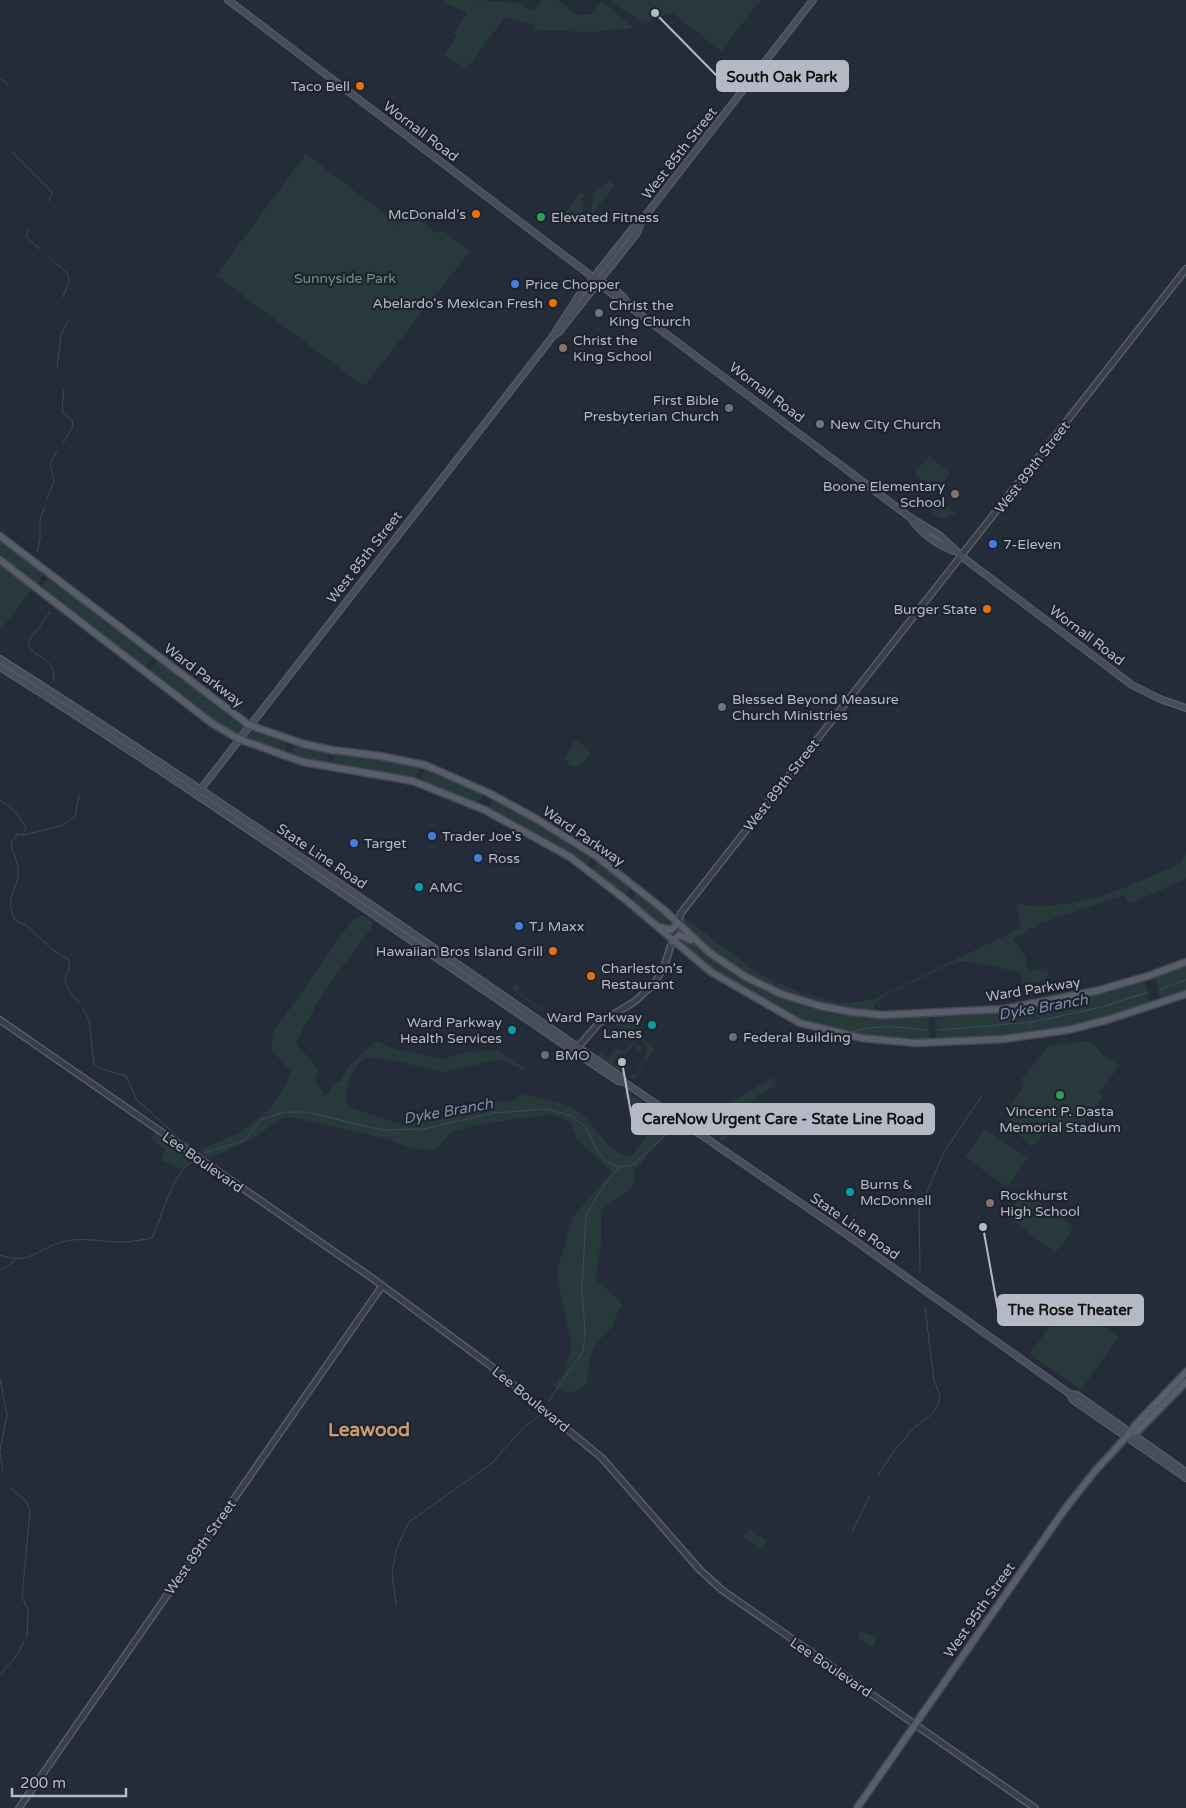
<svg xmlns="http://www.w3.org/2000/svg" width="1186" height="1808" viewBox="0 0 1186 1808" font-family="'Varela Round',sans-serif">
	<style>
		.green { fill: #28393b }
		.lines { fill: none; stroke-linecap: round; stroke-linejoin: round }
		.stream { stroke: #3d4961; stroke-width: 1 }
		.tertiary-casing { stroke: #575c68; stroke-width: 8 }
		.secondary-casing { stroke: #575c68; stroke-width: 8 }
		.primary-casing { stroke: #424753; stroke-width: 9 }
		.tertiary { stroke: #393e4a; stroke-width: 5 }
		.secondary { stroke: #474d5c; stroke-width: 5.5 }
		.primary { stroke: #575d6a; stroke-width: 6 }
		.food-dot { fill: #e8710a; stroke: #1e232f; stroke-width: 2 }
		.leisure-dot { fill: #2e9e5b; stroke: #1e232f; stroke-width: 2 }
		.shop-dot { fill: #3f7fe0; stroke: #1e232f; stroke-width: 2 }
		.worship-dot { fill: #6b7280; stroke: #1e232f; stroke-width: 2 }
		.education-dot { fill: #8d6e63; stroke: #1e232f; stroke-width: 2 }
		.culture-dot { fill: #0f9aa8; stroke: #1e232f; stroke-width: 2 }
		.service-dot { fill: #5c6f8a; stroke: #1e232f; stroke-width: 2 }
		.labels { text-anchor: middle; stroke-width: 4.5; stroke-linejoin: round; paint-order: stroke }
		.poi-label { font-size: 14px; fill: #b4b9c5; stroke: #1e232f; text-anchor: start }
		.street-label { font-size: 14px; fill: #b4b9c5; stroke: #1e232f }
		.park-label { font-size: 14px; fill: #6e947a; stroke: #1e232f }
		.water-label { font-size: 15px; font-style: italic; fill: #7f8eaa; stroke: #1e232f }
		.district-label { font-size: 19px; font-weight: bold; fill: #c99c6c; stroke: #1e232f }
		.leader { fill: none; stroke: #b4b9c5; stroke-width: 2 }
		.callout-dot { fill: #b4b9c5; stroke: #1e232f; stroke-width: 2 }
		.callout { fill: #b4b9c5; stroke: #b4b9c5; stroke-width: 2 }
		.callout-label { font-size: 15px; text-anchor: middle; font-weight: bold; fill: #111 }
	</style>
	<rect width="100%" height="100%" fill="#252c39"/>
	<g class="green">
		<path d="M446 0C470 0 493 0 517 3 524 3 526 10 534 10L542 0H558L577 15H590L602 2 634 28 591 32 532 30 535 25 505 17 466 70 444 54 457 36 453 33 467 13 444 2Z"/>
		<path d="M610 0H763L760 1 721 51 674 14 656 17 645 25Z"/>
		<path d="M306 154 399 225 412 214 438 234 442 230 470 251 364 386 216 275Z"/>
		<path d="M609 181 614 185 591 216 593 193Z"/>
		<path d="M584 193 586 196 582 199 583 221H586L584 224 565 213 579 194Z"/>
		<path d="M929 456 950 472 940 486 932 485 926 494 918 489 923 483 915 473Z"/>
		<path d="M938 500 956 513 941 519 931 512Z"/>
		<path d="M0 539 44 573 38 583H34L0 557Z"/>
		<path d="M0 563 32 589 0 631Z"/>
		<path d="M49 577 152 655V658L146 666H142L41 588Z"/>
		<path d="M159 660 243 724 244 727 237 735 213 719 151 673 150 669Z"/>
		<path d="M253 730 286 743 285 752 247 739Z"/>
		<path d="M575 740 589 749 591 754 581 765 574 767 568 764 565 758Z"/>
		<path d="M295 745 328 753V763L293 757 290 753Z"/>
		<path d="M336 754 409 764 417 767 419 771 415 776 409 777 335 766 333 763Z"/>
		<path d="M426 769 482 793 483 795 478 801H472L425 781 420 777Z"/>
		<path d="M495 798 591 856 589 864 585 866 554 845 491 809 490 805Z"/>
		<path d="M1186 854V879L1129 904 1125 895 1041 923 1013 939 1025 956 1029 971 1046 968 1049 973 1046 980 1023 985 1020 972 965 961 946 966 880 998V1001L874 1004V1012C807 1003 756 986 703 942 696 936 684 929 682 921L683 917 759 974 796 991 836 1002 848 1003 874 999 1021 928 1017 904C1074 913 1130 886 1181 863Z"/>
		<path d="M597 861 631 886 626 895 594 872 592 868Z"/>
		<path d="M636 892 672 921 670 928 664 927 632 901Z"/>
		<path d="M362 915 372 921V927L324 991 296 1042C300 1055 313 1055 318 1072L315 1080 324 1094 328 1095 333 1083 340 1082 347 1068 376 1041 396 1049 443 1059 467 1052 498 1050 524 1067 523 1070 505 1061 499 1060 443 1072 405 1063 366 1057C350 1070 347 1083 346 1102L354 1109 404 1125 435 1119 445 1114 503 1101 511 1102 523 1094C542 1100 560 1100 577 1111 594 1121 604 1151 628 1156H631L661 1118 675 1128 650 1152 635 1171 633 1187 601 1210V1243L595 1279 622 1302 612 1327 596 1343 590 1358 587 1384 577 1391 565 1393 554 1386 564 1373 572 1346 556 1273 573 1217 612 1172 577 1139 571 1124 562 1117 548 1115 486 1123 453 1131 434 1150 413 1149 388 1139 286 1116 250 1140 208 1159 201 1149C214 1143 229 1139 241 1131 262 1119 285 1095 291 1072L271 1049 273 1033 352 920Z"/>
		<path d="M679 938H687L708 956 778 995 798 1003 823 1010 885 1017H928L930 1038 914 1040 857 1034 795 1018 710 969 677 941Z"/>
		<path d="M536 953H537L517 982 516 986 519 988 517 991 541 1008 544 1006 541 1010 512 989Z"/>
		<path d="M1186 965V992L1160 997 1155 977Z"/>
		<path d="M1141 981 1145 982 1150 1002C1099 1027 1031 1035 974 1038 962 1038 947 1041 936 1038L935 1017 938 1015 1032 1007 1074 1000Z"/>
		<path d="M616 1019 625 1023 634 1019 638 1024 632 1032 655 1048 633 1080 630 1077 633 1074 635 1075 640 1068 638 1066H642L646 1060 644 1058 647 1047 643 1042 613 1023Z"/>
		<path d="M1085 1041 1092 1043 1104 1056 1120 1065 1099 1093 1103 1096 1075 1134 1068 1129 1058 1135H1043L1032 1147 1023 1138 1002 1124 1010 1119 1007 1110 1022 1090 1023 1082 1021 1080 1048 1046Z"/>
		<path d="M633 1042 642 1048 641 1053 634 1045 626 1053 618 1054 613 1062 624 1070 627 1068 623 1073 598 1056 604 1051 603 1055 608 1058 615 1049 624 1051Z"/>
		<path d="M774 1077 777 1085 758 1095 744 1111 762 1126 759 1127 741 1116 723 1142 719 1139 722 1135 726 1134 736 1121 733 1119 739 1116 726 1105Z"/>
		<path d="M626 1091 650 1107V1110L643 1113 622 1095Z"/>
		<path d="M985 1129 1028 1158 1007 1187 965 1157Z"/>
		<path d="M155 1133 191 1160 180 1169 161 1160 165 1150 151 1139Z"/>
		<path d="M1025 1190 1074 1228 1055 1253 1006 1215Z"/>
		<path d="M1066 1303H1069L1117 1336V1339L1081 1390 1030 1354Z"/>
		<path d="M750 1529 767 1541 761 1549 744 1537Z"/>
		<path d="M860 1630 877 1639 873 1647 857 1638Z"/>
	</g>
	<g class="lines">
		<g class="stream">
			<path d="M0 78 8 85"/>
			<path d="M11 151 52 192 49 201"/>
			<path d="M28 230 26 237 41 250"/>
			<path d="M49 257 68 274 69 281 63 297"/>
			<path d="M57 368 61 335 68 321"/>
			<path d="M63 443 73 426 72 420 62 412 64 389"/>
			<path d="M47 499 54 481 50 463 57 451"/>
			<path d="M37 552 40 539V520L45 506"/>
			<path d="M50 612 28 642C30 656 47 656 52 668 54 672 53 677 54 681"/>
			<path d="M0 800 14 810 26 827 23 835 17 834 11 843C12 852 18 862 18 870 19 894 3 891 15 920L27 926 53 950 68 959C75 977 51 973 79 1002"/>
			<path d="M24 835 63 825 75 816 79 795"/>
			<path d="M1160 989 1186 980"/>
			<path d="M83 1009 89 1020 94 1064 99 1068 126 1076 137 1100 178 1137"/>
			<path d="M1029 1028 1032 1022"/>
			<path d="M939 1030 1032 1022 1102 1007 1148 992"/>
			<path d="M852 1032C878 1024 901 1027 927 1030"/>
			<path d="M633 1058 634 1059"/>
			<path d="M184 1141 201 1154 244 1141 261 1120 284 1112H306L382 1130 423 1129 494 1113 547 1109 572 1116 586 1128 595 1147 605 1161 620 1167 633 1165 674 1127"/>
			<path d="M0 1255C29 1266 37 1249 62 1242 82 1236 104 1243 125 1242 134 1241 143 1240 152 1238 162 1217 173 1170 193 1161"/>
			<path d="M920 1270 919 1210 944 1152 982 1096"/>
			<path d="M0 1271 16 1260"/>
			<path d="M0 1379 7 1415 0 1450"/>
			<path d="M548 1402 583 1351 585 1334 582 1288 586 1215 605 1184 619 1168"/>
			<path d="M0 1452 3 1471"/>
			<path d="M878 1475 895 1450 914 1428 932 1414 938 1405 940 1396 934 1380 925 1308"/>
			<path d="M10 1488 25 1500 30 1511 22 1597 28 1610 27 1637"/>
			<path d="M852 1532 870 1495"/>
			<path d="M396 1604 392 1575 396 1550 409 1522 492 1463 522 1429 540 1415"/>
			<path d="M0 1675 17 1655 24 1642"/>
		</g>
		<defs>
			<g id="tertiary">
				<path d="M0 1020 372 1278 487 1363 602 1458 700 1570 722 1590 1035 1808"/>
				<path d="M578 1047 599 1023 634 1002 654 984 664 967 681 913 1186 269"/>
				<path d="M19 1808 382 1286"/>
			</g>
			<g id="secondary">
				<path d="M228 0 586 272C602 286 616 298 633 309L911 518 939 535 965 559 1132 685 1160 699 1186 708"/>
				<path d="M598 282C610 283 625 297 630 307"/>
				<path d="M553 336 559 332 637 233 641 222"/>
				<path d="M911 518C920 532 937 545 954 551"/>
				<path d="M0 659C211 793 416 935 621 1077L624 1082 843 1232 1070 1394 1077 1395 1186 1472"/>
				<path d="M0 667C210 799 412 943 618 1081L624 1082"/>
				<path d="M197 794 553 336 578 297 632 229 642 220 813 0"/>
				<path d="M1070 1394 1073 1400 1186 1478"/>
			</g>
			<g id="primary">
				<path d="M0 536 249 725 304 744 332 750 380 756 425 765 489 793 535 818 596 856 664 910 710 953 746 977 781 994 820 1006 852 1012 883 1015 1004 1009 1096 991 1148 976 1186 962"/>
				<path d="M0 560 213 724 239 739 303 762 413 781 485 810 570 857 626 900 711 972 800 1023 861 1038 916 1043 1004 1039 1068 1030 1107 1020 1186 994"/>
				<path d="M659 927 671 930 678 923"/>
				<path d="M672 942 679 935 691 940"/>
				<path d="M1130 1433 1138 1431 1186 1382"/>
				<path d="M857 1808 1065 1509 1095 1471 1130 1433 1136 1424 1186 1372"/>
			</g>
		</defs>
		<use href="#tertiary" class="tertiary-casing"/>
		<use href="#secondary" class="secondary-casing"/>
		<use href="#primary" class="primary-casing"/>
		<use href="#tertiary" class="tertiary"/>
		<use href="#secondary" class="secondary"/>
		<use href="#primary" class="primary"/>
	</g>
	<g class="food-dot">
		<circle cx="360" cy="86" r="5"/>
		<circle cx="476" cy="214" r="5"/>
		<circle cx="553" cy="303" r="5"/>
		<circle cx="987" cy="609" r="5"/>
		<circle cx="553" cy="951" r="5"/>
		<circle cx="591" cy="976" r="5"/>
	</g>
	<g class="leisure-dot">
		<circle cx="541" cy="217" r="5"/>
		<circle cx="1060" cy="1095" r="5"/>
	</g>
	<g class="shop-dot">
		<circle cx="515" cy="284" r="5"/>
		<circle cx="993" cy="544" r="5"/>
		<circle cx="432" cy="836" r="5"/>
		<circle cx="354" cy="843" r="5"/>
		<circle cx="478" cy="858" r="5"/>
		<circle cx="519" cy="926" r="5"/>
	</g>
	<g class="worship-dot">
		<circle cx="599" cy="313" r="5"/>
		<circle cx="729" cy="408" r="5"/>
		<circle cx="820" cy="424" r="5"/>
		<circle cx="722" cy="707" r="5"/>
	</g>
	<g class="education-dot">
		<circle cx="563" cy="348" r="5"/>
		<circle cx="955" cy="494" r="5"/>
		<circle cx="990" cy="1203" r="5"/>
	</g>
	<g class="culture-dot">
		<circle cx="419" cy="887" r="5"/>
		<circle cx="652" cy="1025" r="5"/>
		<circle cx="512" cy="1030" r="5"/>
		<circle cx="850" cy="1192" r="5"/>
	</g>
	<g class="service-dot">
		<circle cx="733" cy="1037" r="5"/>
		<circle cx="545" cy="1055" r="5"/>
	</g>
	<g class="labels">
		<g class="poi-label">
			<text x="350" y="91" text-anchor="end">Taco Bell</text>
			<text x="466" y="219" text-anchor="end">McDonald's</text>
			<text x="551" y="222">Elevated Fitness</text>
			<text x="525" y="289">Price Chopper</text>
			<text x="543" y="308" text-anchor="end">Abelardo's Mexican Fresh</text>
			<text x="609" y="310">Christ the<tspan x="609" dy="16">King Church</tspan></text>
			<text x="573" y="345">Christ the<tspan x="573" dy="16">King School</tspan></text>
			<text x="719" y="405" text-anchor="end">First Bible<tspan x="719" dy="16">Presbyterian Church</tspan></text>
			<text x="830" y="429">New City Church</text>
			<text x="945" y="491" text-anchor="end">Boone Elementary<tspan x="945" dy="16">School</tspan></text>
			<text x="1003" y="549">7-Eleven</text>
			<text x="977" y="614" text-anchor="end">Burger State</text>
			<text x="732" y="704">Blessed Beyond Measure<tspan x="732" dy="16">Church Ministries</tspan></text>
			<text x="442" y="841">Trader Joe's</text>
			<text x="364" y="848">Target</text>
			<text x="488" y="863">Ross</text>
			<text x="429" y="892">AMC</text>
			<text x="529" y="931">TJ Maxx</text>
			<text x="543" y="956" text-anchor="end">Hawaiian Bros Island Grill</text>
			<text x="601" y="973">Charleston's<tspan x="601" dy="16">Restaurant</tspan></text>
			<text x="642" y="1022" text-anchor="end">Ward Parkway<tspan x="642" dy="16">Lanes</tspan></text>
			<text x="502" y="1027" text-anchor="end">Ward Parkway<tspan x="502" dy="16">Health Services</tspan></text>
			<text x="743" y="1042">Federal Building</text>
			<text x="555" y="1060">BMO</text>
			<text x="1060" y="1116" text-anchor="middle">Vincent P. Dasta<tspan x="1060" dy="16">Memorial Stadium</tspan></text>
			<text x="860" y="1189">Burns &amp;<tspan x="860" dy="16">McDonnell</tspan></text>
			<text x="1000" y="1200">Rockhurst<tspan x="1000" dy="16">High School</tspan></text>
		</g>
		<g class="street-label">
			<text transform="translate(421 131) rotate(37)" y="5">Wornall Road</text>
			<text transform="translate(679 153) rotate(-52)" y="5">West 85th Street</text>
			<text transform="translate(767 392) rotate(37)" y="5">Wornall Road</text>
			<text transform="translate(1032 467) rotate(-52)" y="5">West 89th Street</text>
			<text transform="translate(364 557) rotate(-52)" y="5">West 85th Street</text>
			<text transform="translate(1087 635) rotate(37)" y="5">Wornall Road</text>
			<text transform="translate(204 675) rotate(37)" y="5">Ward Parkway</text>
			<text transform="translate(781 785) rotate(-52)" y="5">West 89th Street</text>
			<text transform="translate(584 836) rotate(34)" y="5">Ward Parkway</text>
			<text transform="translate(322 856) rotate(34)" y="5">State Line Road</text>
			<text transform="translate(1033 989) rotate(-9)" y="5">Ward Parkway</text>
			<text transform="translate(203 1162) rotate(35)" y="5">Lee Boulevard</text>
			<text transform="translate(855 1226) rotate(35)" y="5">State Line Road</text>
			<text transform="translate(531 1399) rotate(39)" y="5">Lee Boulevard</text>
			<text transform="translate(200 1547) rotate(-55)" y="5">West 89th Street</text>
			<text transform="translate(979 1610) rotate(-55)" y="5">West 95th Street</text>
			<text transform="translate(831 1667) rotate(34)" y="5">Lee Boulevard</text>
		</g>
		<g class="park-label">
			<text x="345" y="283">Sunnyside Park</text>
		</g>
		<g class="water-label">
			<text transform="translate(1043 1007) rotate(-10)" y="5">Dyke Branch</text>
			<text transform="translate(448 1111) rotate(-10)" y="5">Dyke Branch</text>
		</g>
		<g class="district-label">
			<text x="369" y="1436">Leawood</text>
		</g>
	</g>
	<path class="leader" d="M655 13L717 76M622 1062L632 1119M983 1227L998 1310"/>
	<g class="callout-dot">
		<circle cx="655" cy="13" r="5"/>
		<circle cx="622" cy="1062" r="5"/>
		<circle cx="983" cy="1227" r="5"/>
	</g>
	<g class="callout">
		<rect x="717" y="61" width="131" height="30" rx="5"/>
		<rect x="632" y="1104" width="302" height="30" rx="5"/>
		<rect x="998" y="1295" width="145" height="30" rx="5"/>
	</g>
	<g class="callout-label">
		<text x="782" y="82">South Oak Park</text>
		<text x="783" y="1124">CareNow Urgent Care - State Line Road</text>
		<text x="1070" y="1315">The Rose Theater</text>
	</g>
	<path d="M12 1788v8h114v-8" fill="none" stroke="#b4b9c5" stroke-width="2.5"/>
	<text x="20" y="1788" font-size="15" fill="#b4b9c5" stroke="#1e232f" stroke-width="4" paint-order="stroke">200 m</text>
</svg>
